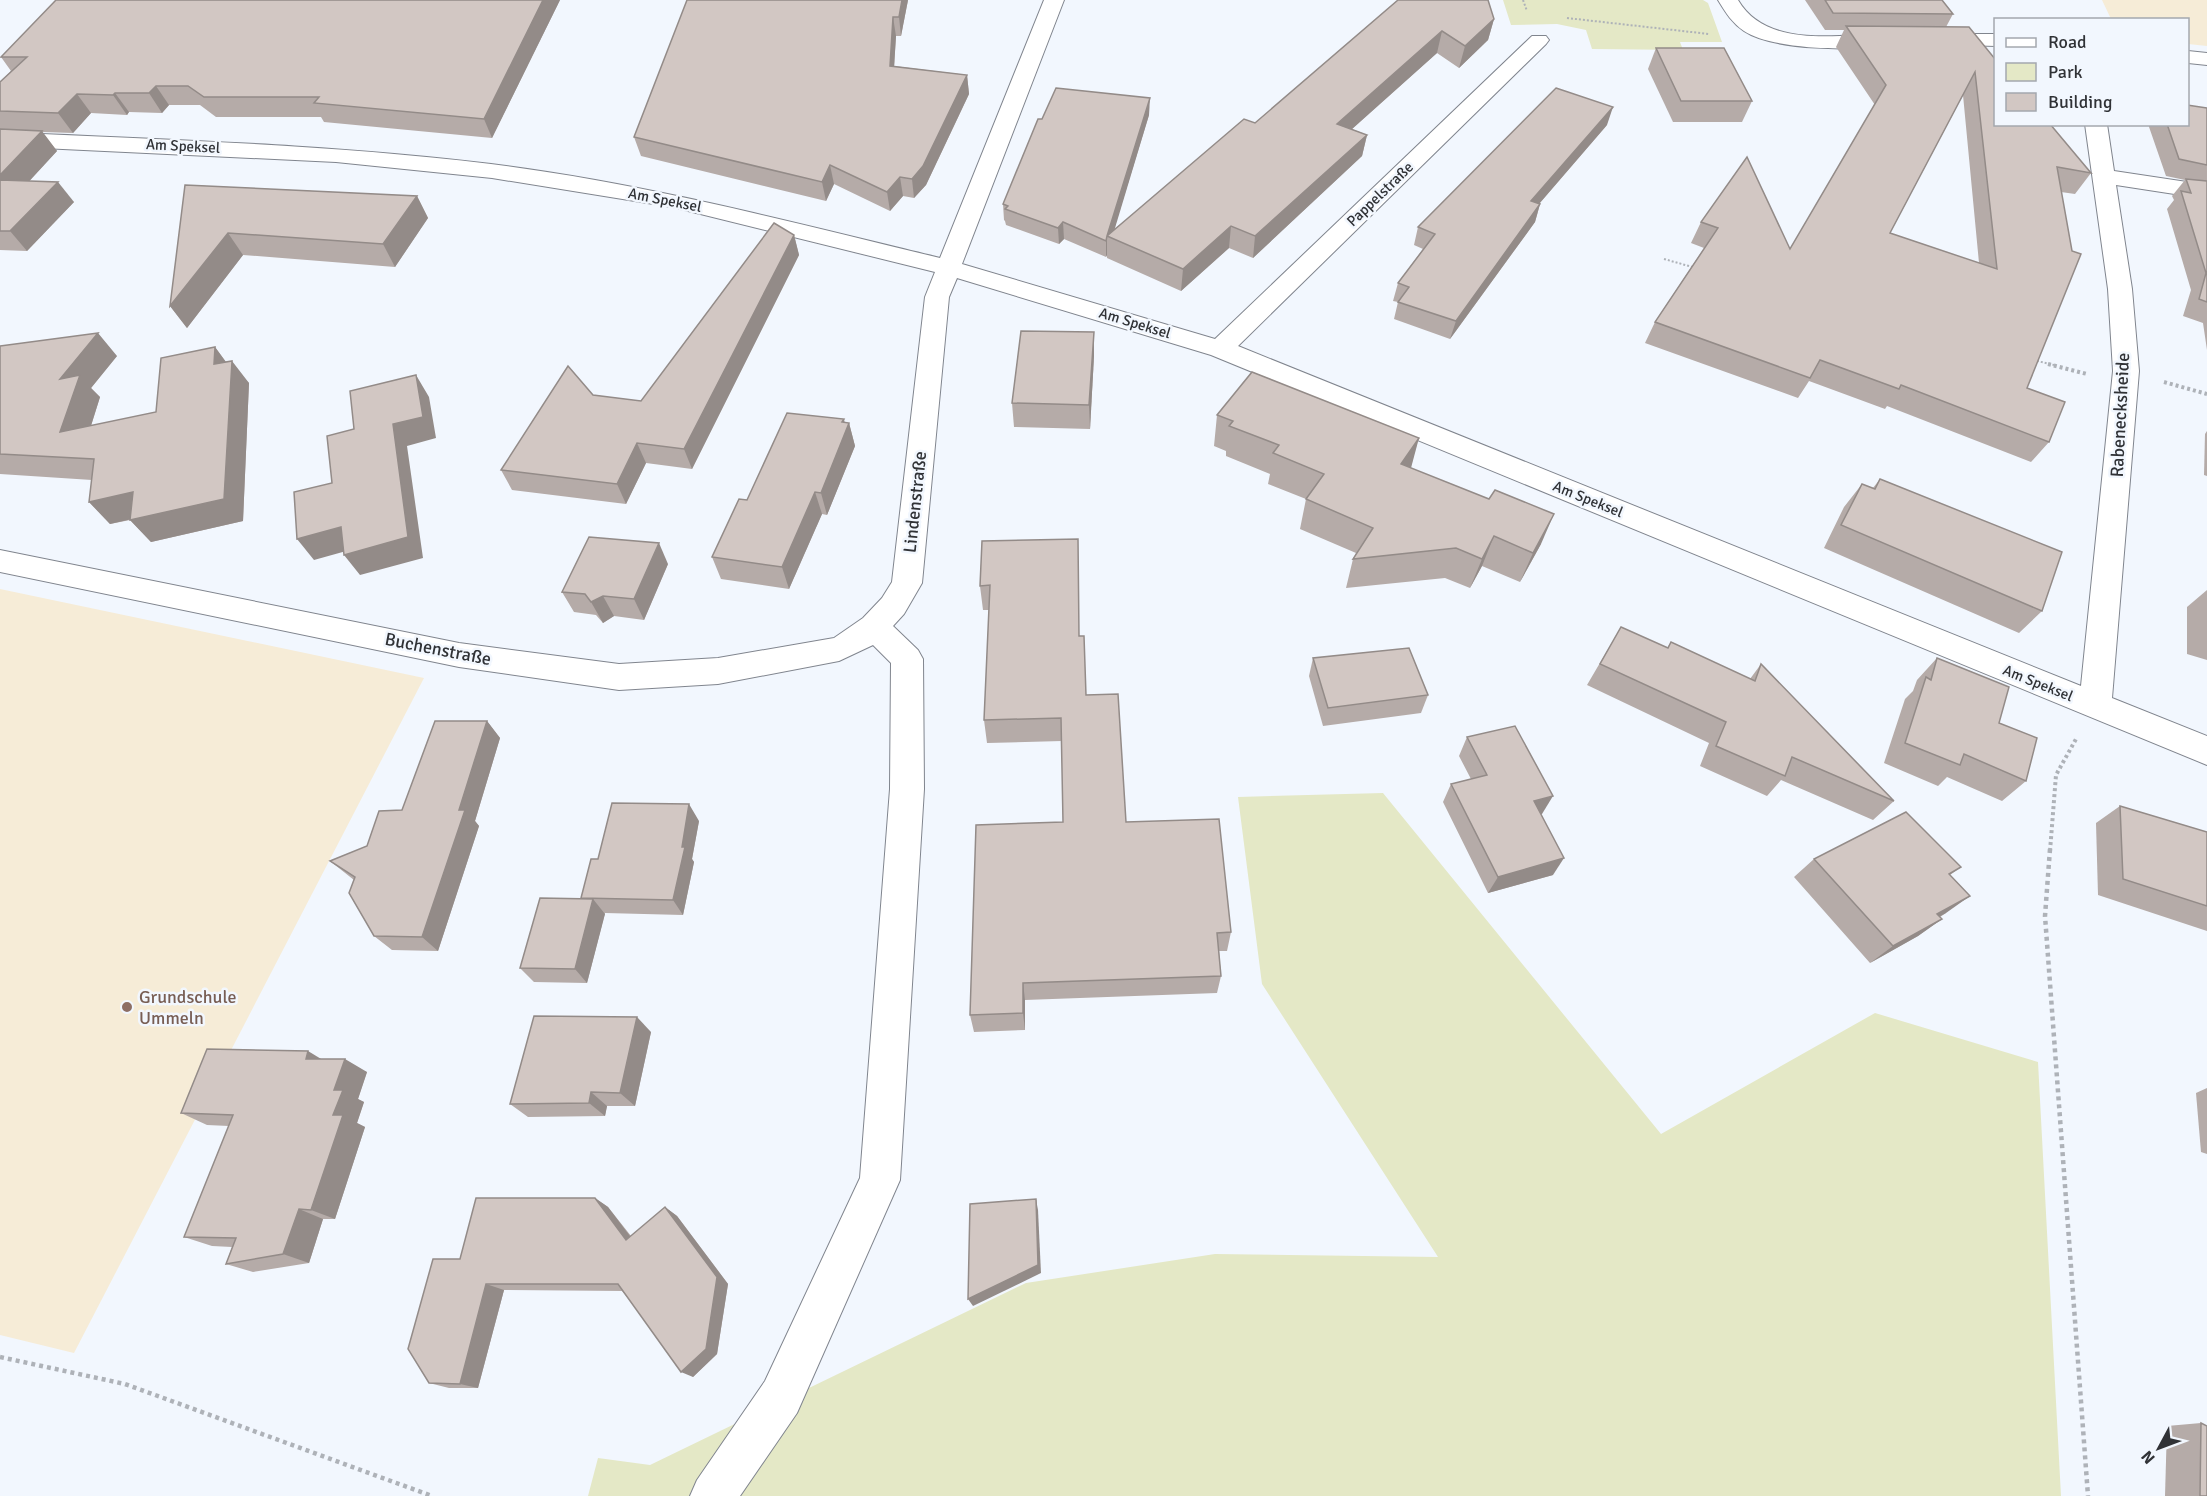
<svg xmlns="http://www.w3.org/2000/svg" width="2207" height="1496" viewBox="0 0 2207 1496" font-family="Signika,sans-serif">
	<style>
		.education { fill: #f6ecd7 }
		.green { fill: #e4e8c6 }
		.lines { fill: none; stroke-linecap: round; stroke-linejoin: round }
		.minor-casing { stroke: #80858e; stroke-width: 2 }
		.path-far2 { stroke: #aeb2b8; stroke-width: 2; stroke-dasharray: 2 2; stroke-linecap: butt }
		.path-far1 { stroke: #aeb2b8; stroke-width: 4; stroke-dasharray: 3 3; stroke-linecap: butt }
		.path { stroke: #aeb2b8; stroke-width: 4.5; stroke-dasharray: 4 4; stroke-linecap: butt }
		.minor { fill: #fff; fill-rule: evenodd }
		.wall { fill: #b5aba8; fill-rule: evenodd }
		.shaded-wall { fill: #938b88 }
		.building { fill: #d2c7c3; stroke: #938b88; stroke-width: 1.5; fill-rule: evenodd }
		.education-dot { fill: #8d6e63; stroke: #f2f7fe; stroke-width: 2 }
		.labels { text-anchor: middle; stroke-width: 5; stroke-linejoin: round; paint-order: stroke }
		.far-street-label { font-size: 15px; fill: #303236; stroke: #f2f7fe }
		.street-label { font-size: 18px; fill: #303236; stroke: #f2f7fe }
		.education-label { font-size: 18px; fill: #785e54; stroke: #f2f7fe; text-anchor: start }
	</style>
	<rect width="100%" height="100%" fill="#f2f7fe"/>
	<g class="education">
		<path d="M2102 0H2207V46L2188 44V20L2111 19Z"/>
		<path d="M0 589 424 678 74 1353 0 1335Z"/>
	</g>
	<g class="green">
		<path d="M1503 0H1703L1708 3 1722 42H1680L1683 50 1592 49 1586 30 1557 24 1511 25Z"/>
		<path d="M1383 793 1661 1134 1875 1013 2038 1062 2061 1496H588L598 1458 650 1465 1026 1283 1215 1254 1438 1257 1262 984 1238 797Z"/>
	</g>
	<g class="lines">
		<defs>
			<g id="minor">
				<path d="M1044 0H1064L962 264 1215 339 1532 36H1546L1549 40 1546 44 1238 346 2081 686 2113 371 2108 289 2085 124H2107L2114 171 2207 185V199L2116 185 2132 289 2139 371 2112 698 2207 736V765L1211 355 957 278 949 297 922 583 904 614 893 626 918 650 923 659 924 789 900 1180 797 1413 740 1496H690L697 1480 765 1381 860 1178 890 789 891 663 873 645 839 661 718 684 619 690 459 667 0 572V550L459 643 619 664 718 658 834 638 863 618 882 598 892 582 925 297 935 272 672 207 492 178 336 162 0 146V132C164 140 328 144 491 164 644 183 791 222 940 258Z"/>
				<path d="M1718 0H1738C1766 48 1835 35 1883 34L1890 36 1893 40 1890 44C1858 52 1772 50 1744 31 1732 23 1726 13 1718 0Z"/>
				<path d="M1935 34H1996V46L1928 44 1925 40 1928 36Z"/>
				<path d="M2188 51 2207 53V65L2188 63Z"/>
			</g>
		</defs>
		<use href="#minor" class="minor-casing"/>
		<g class="path-far2">
			<path d="M1523 0 1527 11"/>
			<path d="M1567 18 1709 34"/>
			<path d="M1664 259 1696 268"/>
			<path d="M2033 360 2054 365"/>
		</g>
		<g class="path-far1">
			<path d="M2048 364 2087 374"/>
			<path d="M2164 382 2207 394"/>
			<path d="M2050 851 2056 775 2076 739"/>
		</g>
		<g class="path">
			<path d="M2050 849 2045 916 2088 1496"/>
			<path d="M0 1357 125 1384 432 1496"/>
		</g>
		<use href="#minor" class="minor"/>
	</g>
	<g class="wall">
		<path d="M560 0 492 138 324 122 321 117H216L200 105H169L162 113 129 112 127 115 91 113 73 133 42 132 57 151 29 181 74 202 27 251 0 250V82L11 71 1 57Z"/>
		<path d="M908 0 901 36H896L894 66 967 75 969 94 926 185 914 198 903 196 890 211 834 184 826 201 641 156 634 137Z"/>
		<path d="M1398 0 1494 19 1488 40 1459 68 1437 53 1352 129 1367 135 1362 156 1253 258 1229 248 1181 291 1107 258V255L1106 257 1064 239 1059 244 1006 225 1005 221 1004 220 1003 204 1042 119 1149 115 1114 229 1255 123Z"/>
		<path d="M1805 0H1942L1953 14 1946 27 2091 173 2075 194 2061 192 2027 388 2049 442 2031 462 1887 406 1885 409 1809 381 1798 398 1645 343 1655 322 1704 248 1691 243 1701 222 1790 249 1875 105 1836 47 1844 30H1825ZM1963 95 1979 263 1890 233Z"/>
		<path d="M1656 48 1752 101 1742 122H1673L1648 69Z"/>
		<path d="M2207 108V350L2203 323 2183 316 2191 290 2167 209 2174 200 2172 196 2185 180 2166 176 2148 124H2187Z"/>
		<path d="M1607 125 1539 204H1540L1535 222 1450 339 1394 319 1398 302 1393 301 1398 283 1423 249 1414 245 1418 227Z"/>
		<path d="M185 185 417 196 428 218 395 267 243 255 187 328 170 306Z"/>
		<path d="M794 235 799 255 692 469 646 463 626 504 512 490 501 470 593 395 641 401Z"/>
		<path d="M1094 332V356L1090 429 1014 427 1012 403Z"/>
		<path d="M0 346 117 356 91 388 100 397 91 426 156 412 215 347 226 362 249 383 243 521 151 542 130 520 110 524 89 502 92 480 0 474Z"/>
		<path d="M1217 415 1411 468 1541 544 1520 582 1482 566 1470 588 1445 578 1346 588 1353 559 1356 553 1300 529 1306 499 1268 484 1270 474 1226 456V451L1214 446Z"/>
		<path d="M844 419V422L849 423 855 446 827 515 822 514 789 589 721 579 712 557 747 500Z"/>
		<path d="M2207 431V476L2204 475 2205 434Z"/>
		<path d="M1880 479 2042 611 2019 633 1824 548 1844 507 1862 484 1873 488Z"/>
		<path d="M982 541 1080 636 1086 695 1126 822 1231 932 1227 951H1219L1221 976 1217 993 1025 1000V1030L974 1032 970 1015 1063 822 1062 741 987 743 984 720 989 610H983L980 586Z"/>
		<path d="M668 564 644 620 614 616 603 623 596 615 574 612 562 592Z"/>
		<path d="M2207 590V660L2187 654V607Z"/>
		<path d="M1621 627 1667 648 1671 642 1750 679 1761 664 1894 801 1873 820 1781 780 1767 796 1700 766 1709 743 1587 685Z"/>
		<path d="M1313 658 1428 695 1421 713 1323 726 1309 676Z"/>
		<path d="M1937 658 1999 723 2026 781 2002 801 1947 777 1938 786 1884 763 1905 699 1913 691 1917 680Z"/>
		<path d="M487 721 500 738 475 821 479 826 438 951 392 950 374 936 354 880 330 861 367 846Z"/>
		<path d="M1467 737 1542 814H1541L1553 875 1488 893 1443 802 1451 784 1471 779 1459 756Z"/>
		<path d="M2120 806 2207 832V931L2098 895 2096 823Z"/>
		<path d="M699 821 692 859 694 862 683 915 605 913 587 983 534 982 520 968 581 899 598 859Z"/>
		<path d="M1814 859 1961 867 1950 875 1946 913 1940 917 1942 919 1918 936 1870 963 1794 877Z"/>
		<path d="M651 1032 635 1106H607L605 1116 528 1117 510 1104Z"/>
		<path d="M321 1059 367 1072 358 1099 364 1102 357 1123 365 1127 335 1219H323L309 1263 253 1272 226 1264 232 1247 212 1246 184 1237 229 1126 207 1125 181 1113Z"/>
		<path d="M2207 1088V1154L2201 1152 2196 1093Z"/>
		<path d="M595 1198 608 1207 631 1236 665 1207 677 1216 728 1284 717 1354 693 1377 622 1291 504 1290 478 1388H449L429 1383 460 1259Z"/>
		<path d="M2201 1423 2207 1496H2165L2167 1426Z"/>
	</g>
	<g class="shaded-wall">
		<path d="M543 0H560L492 138 484 119Z"/>
		<path d="M902 0H908L901 36 899 17Z"/>
		<path d="M893 17 896 36 893 85 890 66Z"/>
		<path d="M1494 19 1488 40 1459 68 1465 46Z"/>
		<path d="M1442 31 1437 53 1333 146 1337 124Z"/>
		<path d="M967 75 969 94 926 185 914 198 912 179Z"/>
		<path d="M156 86 169 105 162 113 149 93Z"/>
		<path d="M115 93 129 112 127 115 113 95Z"/>
		<path d="M77 94 91 113 73 133 58 113Z"/>
		<path d="M1150 98 1149 115 1112 238 1107 236Z"/>
		<path d="M1613 107 1607 125 1526 219 1531 201Z"/>
		<path d="M42 131 57 151 12 200 0 185V175Z"/>
		<path d="M1367 135 1362 156 1253 258 1255 236Z"/>
		<path d="M830 165 834 184 826 201 822 182Z"/>
		<path d="M900 177 903 196 890 211 887 192Z"/>
		<path d="M58 182 74 202 27 251 10 231Z"/>
		<path d="M417 196 428 218 395 267 383 244Z"/>
		<path d="M1540 204 1535 222 1450 339 1456 321Z"/>
		<path d="M1063 222 1064 239 1059 244 1058 228Z"/>
		<path d="M1231 226 1229 248 1181 291 1183 269Z"/>
		<path d="M228 233 243 255 187 328 170 306Z"/>
		<path d="M794 235 799 255 692 469 684 449Z"/>
		<path d="M1107 238V255L1106 257V241Z"/>
		<path d="M1094 332V356L1090 429 1089 405Z"/>
		<path d="M98 333 117 356 91 388 100 397 82 454 60 432V379Z"/>
		<path d="M215 347 231 369 232 361 249 383 243 521 151 542 130 520 214 364Z"/>
		<path d="M416 375 429 397 436 438 407 446 423 558 360 575 344 555 393 424Z"/>
		<path d="M844 419 846 430 849 423 855 446 827 515 821 493Z"/>
		<path d="M1419 438 1411 468 1401 464Z"/>
		<path d="M637 443 646 463 626 504 617 484Z"/>
		<path d="M133 492 154 514 110 524 89 502Z"/>
		<path d="M815 492 822 514 789 589 782 567Z"/>
		<path d="M1554 514 1541 544 1520 582 1533 553Z"/>
		<path d="M341 527 357 548 314 560 297 539Z"/>
		<path d="M1494 536 1482 566 1470 588 1482 559Z"/>
		<path d="M659 543 668 564 644 620 634 599Z"/>
		<path d="M603 596 614 616 603 623 591 602Z"/>
		<path d="M487 721 500 738 475 821 479 826 438 951 422 937 459 810Z"/>
		<path d="M1553 796 1542 814 1523 818 1534 801Z"/>
		<path d="M689 804 699 821 692 859 694 862 683 915 673 900Z"/>
		<path d="M1564 858 1553 875 1488 893 1498 877Z"/>
		<path d="M1970 896 1946 913 1913 931 1937 914Z"/>
		<path d="M593 899 605 914 587 983 575 969Z"/>
		<path d="M1942 919 1918 936 1870 963 1893 946Z"/>
		<path d="M1023 983 1025 1000V1030L1023 1013Z"/>
		<path d="M637 1017 651 1032 635 1106 620 1093Z"/>
		<path d="M308 1051 331 1065 306 1059Z"/>
		<path d="M345 1059 367 1072 358 1099 364 1102 357 1123 365 1127 335 1219 311 1210 334 1090Z"/>
		<path d="M591 1092 607 1106 605 1116 589 1103Z"/>
		<path d="M595 1198 608 1207 639 1248 626 1240Z"/>
		<path d="M1036 1199 1038 1210 1041 1273 973 1306 968 1299Z"/>
		<path d="M665 1207 677 1216 728 1284 717 1354 693 1377 681 1372Z"/>
		<path d="M299 1209 323 1219 309 1263 283 1254Z"/>
		<path d="M486 1284 504 1290 478 1388 460 1384Z"/>
	</g>
	<g class="building">
		<path d="M56 0H543L484 119 314 103 319 97H204L188 86H156L149 93H115L113 95 77 94 58 113 0 111V82L27 57H1Z"/>
		<path d="M687 0H902L899 17H893L890 66 967 75 923 166 912 179 900 177 887 192 830 165 822 182 634 137Z"/>
		<path d="M1398 0H1488L1494 19 1465 46 1442 31 1337 124 1367 135 1255 236 1231 226 1183 269 1107 236 1244 119 1255 123Z"/>
		<path d="M1825 0H1942L1953 14 1833 13Z"/>
		<path d="M1846 26 1969 27 1995 59V124H2050L2091 173 2057 167 2072 251 2081 254 2027 388 2065 402 2049 442 1901 385 1899 389 1820 360 1810 378 1655 322 1718 228 1701 222 1747 157 1790 249 1886 85ZM1975 72 1997 269 1890 233Z"/>
		<path d="M1656 48H1724L1752 101H1681Z"/>
		<path d="M1056 88 1150 98 1107 236 1106 241 1063 222 1058 228 1005 209 1008 206 1003 204 1038 119H1042Z"/>
		<path d="M1556 88 1613 107 1531 201 1540 204 1456 321 1398 302 1409 287 1398 283 1435 234 1418 227Z"/>
		<path d="M2187 105 2207 108V165L2179 159 2167 124H2187Z"/>
		<path d="M0 129 42 131 0 175Z"/>
		<path d="M2186 179 2207 181V302L2199 299 2206 273 2181 191 2191 193Z"/>
		<path d="M0 180 58 182 10 231H0Z"/>
		<path d="M185 185 417 196 383 244 228 233 170 306Z"/>
		<path d="M774 223 794 235 684 449 637 443 617 484 501 470 568 366 593 395 641 401Z"/>
		<path d="M1021 331 1094 332 1089 405 1012 403Z"/>
		<path d="M98 333 60 379 80 375 60 432 156 412 161 358 215 347 214 364 232 361 224 499 130 520 133 492 89 502 94 459 0 454V346Z"/>
		<path d="M1252 372 1419 438 1401 464 1489 499 1495 490 1554 514 1533 553 1494 536 1482 559 1456 548 1353 559 1373 528 1306 499 1324 474 1273 453 1279 445 1229 426 1233 421 1217 415Z"/>
		<path d="M416 375 423 417 393 424 408 537 344 555 341 527 297 539 294 492 332 483 327 436 354 429 350 391Z"/>
		<path d="M787 413 844 419 842 422 849 423 821 493 815 492 782 567 712 557 739 499 747 500Z"/>
		<path d="M1880 479 2062 552 2042 611 1841 525 1862 484 1875 489Z"/>
		<path d="M589 537 659 543 634 599 603 596 591 602 585 594 562 592Z"/>
		<path d="M1078 539 1079 636H1084L1086 695 1118 694 1126 822 1219 819 1231 932 1217 933 1221 976 1023 983V1013L970 1015 976 825 1063 822 1061 718 984 720 990 585 980 586 982 541Z"/>
		<path d="M1621 627 1668 648 1671 642 1755 681 1761 664 1894 801 1792 757 1785 776 1716 746 1726 722 1600 664Z"/>
		<path d="M1409 648 1428 695 1328 708 1313 658Z"/>
		<path d="M1937 658 2009 687 1999 723 2037 738 2026 781 1964 754 1960 765 1905 743 1926 677 1931 680Z"/>
		<path d="M435 721H487L459 810H465L422 937 374 936 349 893 355 877 330 861 367 846 379 811 402 810Z"/>
		<path d="M1515 726 1553 796 1534 801 1564 858 1498 877 1451 784 1487 775 1467 737Z"/>
		<path d="M612 803 689 804 682 847H685L673 900 581 898 591 859H598Z"/>
		<path d="M2120 806 2207 832V906L2123 879Z"/>
		<path d="M1906 812 1961 867 1949 874 1970 896 1937 914 1942 919 1893 946 1814 859Z"/>
		<path d="M540 898 593 899 575 969 520 968Z"/>
		<path d="M534 1016 637 1017 620 1093 591 1092 589 1103 510 1104Z"/>
		<path d="M207 1049 308 1051 306 1059H345L334 1090H343L333 1115H343L311 1210 299 1209 283 1254 226 1264 236 1238 184 1237 233 1115 181 1113Z"/>
		<path d="M476 1198H595L626 1240 665 1207 717 1277 706 1349 681 1372 618 1284H486L460 1384 429 1383 408 1349 433 1259H460Z"/>
		<path d="M1036 1199 1038 1265 968 1299 970 1204Z"/>
		<path d="M2201 1423 2207 1426V1496H2200Z"/>
	</g>
	<circle class="education-dot" cx="127" cy="1007" r="6"/>
	<g class="labels">
		<g class="far-street-label">
			<text transform="translate(183 146) rotate(3)" y="5">Am Speksel</text>
			<text transform="translate(1380 194) rotate(-44)" y="5">Pappelstraße</text>
			<text transform="translate(665 200) rotate(11)" y="5">Am Speksel</text>
			<text transform="translate(1135 323) rotate(17)" y="5">Am Speksel</text>
			<text transform="translate(1588 499) rotate(22)" y="5">Am Speksel</text>
			<text transform="translate(2038 683) rotate(22)" y="5">Am Speksel</text>
		</g>
		<g class="street-label">
			<text transform="translate(2120 415) rotate(-87)" y="6">Rabenecksheide</text>
			<text transform="translate(915 502) rotate(-84)" y="6">Lindenstraße</text>
			<text transform="translate(438 649) rotate(11)" y="6">Buchenstraße</text>
		</g>
		<g class="education-label">
			<text x="139" y="1003">Grundschule<tspan x="139" dy="21">Ummeln</tspan></text>
		</g>
	</g>
	<rect x="1994" y="18" width="195" height="108" fill="#f2f7fe" stroke="#a4a8ae" stroke-width="1.5"/>
	<rect x="2006" y="38" width="30" height="9" fill="#ffffff" stroke="#a4a8ae" stroke-width="1.5"/>
	<text x="2048" y="48" font-size="18" fill="#303236">Road</text>
	<rect x="2006" y="63" width="30" height="18" fill="#e4e8c6" stroke="#a4a8ae" stroke-width="1.5"/>
	<text x="2048" y="78" font-size="18" fill="#303236">Park</text>
	<rect x="2006" y="93" width="30" height="18" fill="#d2c7c3" stroke="#a4a8ae" stroke-width="1.5"/>
	<text x="2048" y="108" font-size="18" fill="#303236">Building</text>
	<g transform="translate(2159 1448) rotate(229)" stroke="#f2f7fe" stroke-width="4.5" paint-order="stroke">
	<path d="M0-4.5L10 22L0 15L-10 22Z" fill="#303236"/>
	<text y="-9" font-size="16" font-weight="bold" text-anchor="middle" fill="#303236">N</text>
	</g>
</svg>
